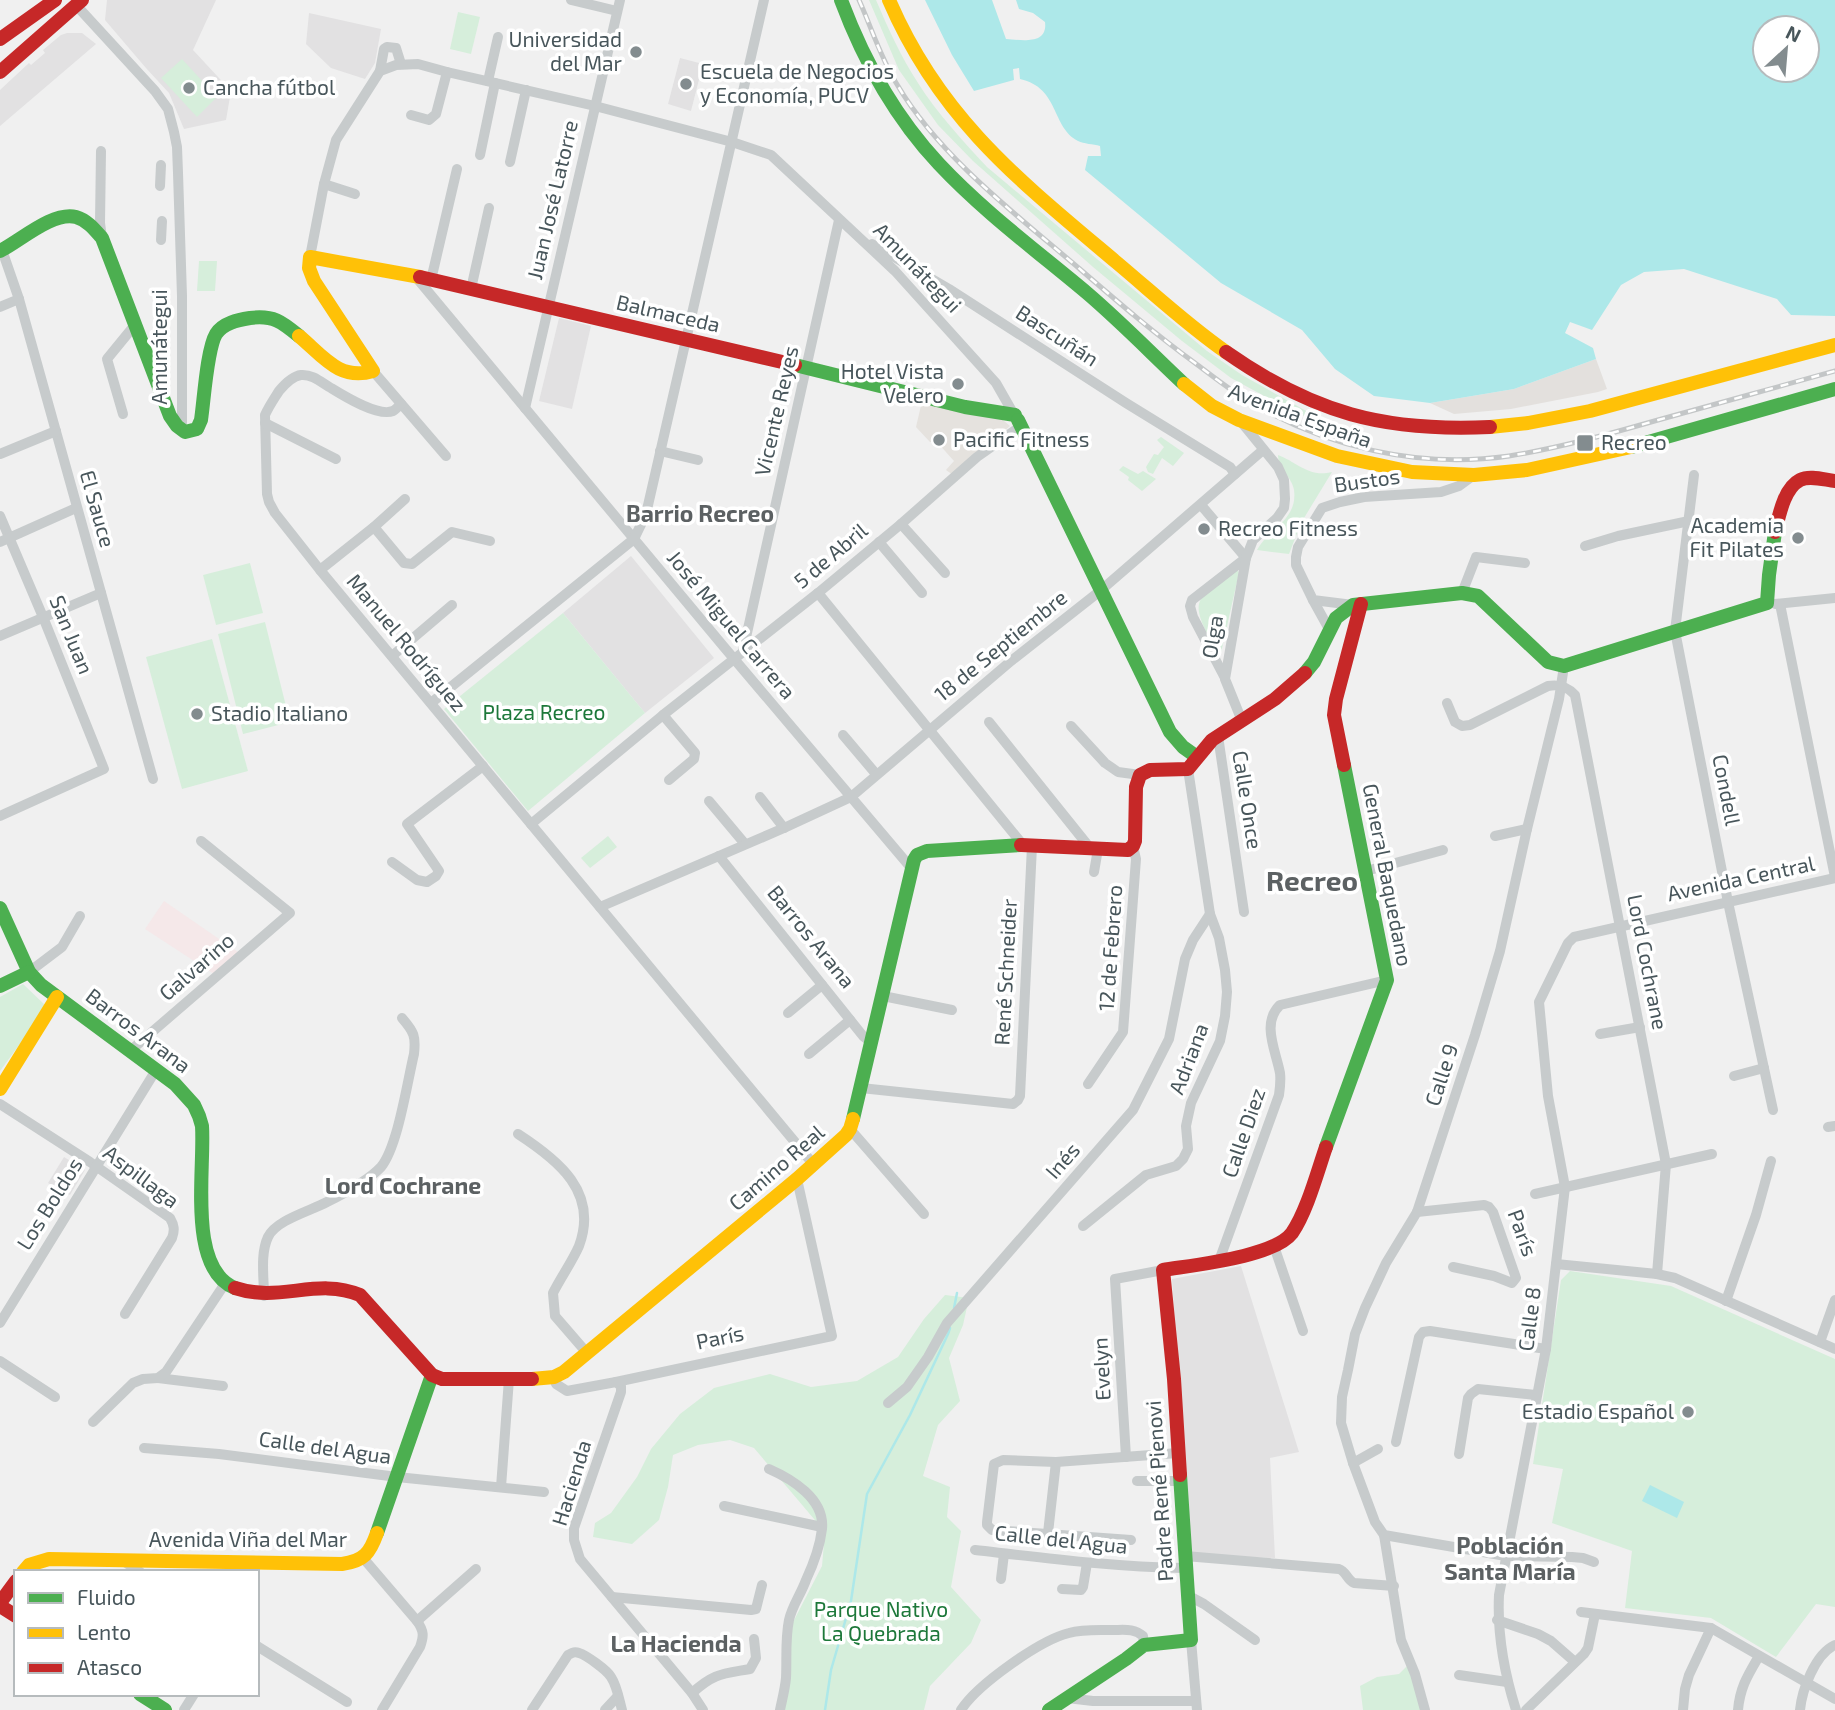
<svg xmlns="http://www.w3.org/2000/svg" width="1835" height="1710" viewBox="0 0 1835 1710" font-family="'Exo 2',sans-serif">
	<style>
		.commercial { fill: #e5e2de }
		.education { fill: #e2e1e2 }
		.medical { fill: #f5e8e9 }
		.green { fill: #d6eedb }
		.sand { fill: #e3e0dd }
		.water { fill: #ade8e9; fill-rule: evenodd }
		.lines { fill: none; stroke-linecap: round; stroke-linejoin: round }
		.stream { stroke: #ade8e9; stroke-width: 2.5 }
		.street { stroke: #c7cbcc; stroke-width: 10 }
		.fast { stroke: #4caf50; stroke-width: 14 }
		.slow { stroke: #ffc107; stroke-width: 14 }
		.jam { stroke: #c62828; stroke-width: 14 }
		.rail-casing { stroke: #c3c6c7; stroke-width: 5 }
		.rail { stroke: #fff; stroke-width: 2.5; stroke-dasharray: 8; stroke-linecap: butt }
		.poi-dot { fill: #838c8f; stroke: #fff; stroke-width: 2.5 }
		.labels { text-anchor: middle; stroke-width: 7; stroke-linejoin: round; paint-order: stroke }
		.poi-label { font-size: 21px; fill: #48565b; stroke: #fff; text-anchor: start }
		.street-label { font-size: 21px; fill: #48565b; stroke: #fff }
		.park-label { font-size: 21px; fill: #1d783a; stroke: #fff }
		.neighbourhood-label { font-size: 23px; font-weight: bold; fill: #5c6163; stroke: #fff }
		.district-label { font-size: 28px; font-weight: bold; fill: #5c6163; stroke: #fff }
	</style>
	<rect width="100%" height="100%" fill="#f0f0f0"/>
	<path class="commercial" d="M923 397 998 416 1010 426 953 475 946 470 954 461 937 442H930L916 427Z"/>
	<g class="education">
		<path d="M107 0H216L193 50 231 91 226 120 184 129 169 93 146 68 105 20Z"/>
		<path d="M309 13 381 29 375 63 365 79 331 68 306 44Z"/>
		<path d="M67 33H82L96 44 0 126V90L29 63 31 65 45 53 43 50 61 35Z"/>
		<path d="M680 58 703 64 691 111 668 104Z"/>
		<path d="M559 318 591 326 572 409 539 401Z"/>
		<path d="M631 556 714 658 645 713 563 613Z"/>
		<path d="M64 1157 85 1170 70 1195 48 1183Z"/>
		<path d="M1241 1266 1299 1452 1270 1458 1275 1558 1190 1555 1172 1279Z"/>
	</g>
	<path class="medical" d="M164 901 238 952 214 974 145 929Z"/>
	<g class="green">
		<path d="M869 0H876C888 28 901 57 918 83 937 113 963 141 987 167L1207 351 1242 375 1308 412 1307 416 1299 415 1231 378 1182 341 1093 267 973 161 938 125 899 70Z"/>
		<path d="M458 12 480 17 471 54 450 49Z"/>
		<path d="M182 59 217 97 197 117 161 78Z"/>
		<path d="M199 261H217L215 291H197Z"/>
		<path d="M1161 437 1184 453 1173 466 1162 458 1153 474 1148 472 1146 467 1154 454 1158 455 1164 447 1157 440Z"/>
		<path d="M1278 455C1297 462 1309 478 1332 472L1301 523 1289 554 1257 550C1269 528 1298 520 1294 490 1292 477 1278 468 1278 455Z"/>
		<path d="M1123 466 1138 474 1143 471 1156 479 1142 491 1128 480 1129 477 1119 470Z"/>
		<path d="M250 563 263 613 216 625 203 575Z"/>
		<path d="M1237 569 1239 573 1220 657C1214 644 1193 615 1200 601 1205 591 1227 577 1237 569Z"/>
		<path d="M563 613 645 713 528 811 444 709Z"/>
		<path d="M265 622 290 722 243 734 218 634Z"/>
		<path d="M212 639 248 771 182 789 146 657Z"/>
		<path d="M608 836 617 847 590 868 581 858Z"/>
		<path d="M23 984 47 1007 0 1071V997Z"/>
		<path d="M1570 1271 1671 1286 1835 1359V1607L1816 1604 1776 1657 1711 1618 1625 1608 1632 1551 1552 1523 1563 1469 1533 1464 1561 1280Z"/>
		<path d="M945 1295 969 1298 963 1325 949 1358 960 1401 938 1425 923 1476 950 1487 947 1517 961 1531 951 1587 981 1620 971 1643 930 1686 924 1710H779L791 1626 822 1566 825 1532 754 1448 730 1440 698 1445 673 1455 668 1487 659 1520 632 1544 593 1537 595 1523 611 1513 637 1477 651 1449 680 1414 714 1388 770 1374 811 1387 857 1381 898 1357 924 1319Z"/>
		<path d="M1409 1664 1421 1710H1363L1360 1686 1377 1677 1399 1674Z"/>
	</g>
	<path class="sand" d="M1596 359 1607 389 1598 392 1511 409 1454 414 1430 403 1514 389Z"/>
	<g class="water">
		<path d="M925 0H992L1006 39C1022 40 1048 45 1045 22L1033 13 1019 9 1016 0H1835V316L1791 315 1777 299 1684 269 1644 272 1621 285 1592 330 1570 322 1565 333 1593 348 1596 359 1514 389 1430 403 1374 396 1335 369 1302 330 1221 283 1085 170 1088 156H1101L1100 146C1093 144 1084 144 1078 141 1051 127 1060 88 1020 79L1019 68 1013 69 1014 80 974 91 952 55ZM1807 28V70H1765V28Z"/>
		<path d="M1650 1485 1684 1502 1677 1518 1642 1501Z"/>
	</g>
	<g class="lines">
		<g class="stream">
			<path d="M954 1308 957 1293"/>
			<path d="M825 1710 831 1670 851 1601 867 1494 910 1415 948 1334 950 1328"/>
		</g>
		<g class="street">
			<path d="M571 0 617 11"/>
			<path d="M76 5 155 91 168 109 174 132 177 147 178 173 182 296V430"/>
			<path d="M380 71 384 49 387 47 396 48 401 64"/>
			<path d="M488 81 498 37"/>
			<path d="M411 115 429 120 436 114 447 72"/>
			<path d="M101 151 100 223 102 238"/>
			<path d="M480 155 495 83"/>
			<path d="M510 162 526 90"/>
			<path d="M324 184 355 194"/>
			<path d="M160 186 161 165"/>
			<path d="M161 240 162 221"/>
			<path d="M872 244 949 289 1126 403 1230 467 1235 474"/>
			<path d="M2 250 19 299 153 779"/>
			<path d="M310 257 324 184 336 140 380 71 396 65 418 64 447 72 595 106 732 142 771 155 895 271 996 383 1016 418"/>
			<path d="M415 276 724 647 912 869"/>
			<path d="M431 280 457 169"/>
			<path d="M471 289 489 208"/>
			<path d="M0 307 19 299"/>
			<path d="M373 371 446 456"/>
			<path d="M401 404C399 406 395 410 393 411 378 417 344 396 331 388 322 383 313 374 301 375 293 376 284 385 279 391 274 399 269 406 265 415L267 494 269 502 275 513 320 570 814 1165"/>
			<path d="M525 408 620 0"/>
			<path d="M123 414 107 359 134 326"/>
			<path d="M265 423 336 459"/>
			<path d="M660 451 698 460"/>
			<path d="M0 454 56 431"/>
			<path d="M1694 475 1675 631 1728 902 1773 1110"/>
			<path d="M1201 505 1246 558 1192 600 1190 606 1193 617 1225 678"/>
			<path d="M0 516 43 617 104 769 0 816"/>
			<path d="M901 524 945 573"/>
			<path d="M374 527 404 563 412 564 452 532 490 541"/>
			<path d="M0 542 76 508"/>
			<path d="M879 542 922 593"/>
			<path d="M1585 546 1618 536 1689 521"/>
			<path d="M320 570 374 527 405 499"/>
			<path d="M818 593 1023 845"/>
			<path d="M1462 593 1476 557 1525 563"/>
			<path d="M1313 600 1329 629"/>
			<path d="M1775 604 1835 598"/>
			<path d="M1780 604 1835 877"/>
			<path d="M1353 605 1313 600 1296 565V557L1298 547 1322 508 1340 502 1364 497 1441 492 1459 486 1474 475"/>
			<path d="M0 636 101 593"/>
			<path d="M743 651 839 220"/>
			<path d="M392 656 452 605"/>
			<path d="M1564 666 1559 699 1527 829 1500 951 1475 1035 1417 1212 1386 1263 1365 1308 1355 1334 1348 1370 1342 1397 1341 1423 1353 1463 1375 1522 1384 1535 1506 1556 1572 1557 1583 1558 1594 1562"/>
			<path d="M431 703 634 539 646 514 764 0"/>
			<path d="M1447 703 1455 722 1462 726 1470 725 1548 686C1559 684 1567 686 1575 695L1666 1164 1657 1274"/>
			<path d="M663 715 695 753 694 759 669 780"/>
			<path d="M1242 721 1225 679 1246 558 1253 540 1277 518 1284 508 1285 499 1284 480 1278 467 1243 424"/>
			<path d="M989 722 1090 848"/>
			<path d="M1071 726 1105 763 1118 772 1140 775"/>
			<path d="M843 735 876 774"/>
			<path d="M1218 736 1244 912"/>
			<path d="M760 797 784 828"/>
			<path d="M709 801 745 844"/>
			<path d="M531 824 663 715 818 593 901 524 977 457 1021 426"/>
			<path d="M1495 836 1527 829"/>
			<path d="M719 856 863 1036 872 1043"/>
			<path d="M392 862 417 880 427 882 436 876 439 871 407 824 483 766"/>
			<path d="M1366 871 1443 850"/>
			<path d="M1094 872 1098 849"/>
			<path d="M600 907 784 828 851 797 1011 661 1100 591 1263 450"/>
			<path d="M29 972 62 947 80 916"/>
			<path d="M883 996 952 1010"/>
			<path d="M788 1013 822 985"/>
			<path d="M1600 1034 1640 1027"/>
			<path d="M130 1051 290 913 201 841"/>
			<path d="M809 1054 850 1020"/>
			<path d="M1734 1076 1764 1068"/>
			<path d="M1088 1084 1123 1032 1136 859 1133 846"/>
			<path d="M861 1088 1013 1104 1018 1100 1020 1096 1032 846"/>
			<path d="M0 1104 90 1162 170 1218C174 1225 175 1230 172 1238L125 1314"/>
			<path d="M1828 1127 1835 1126"/>
			<path d="M850 1129 924 1214"/>
			<path d="M518 1134C558 1160 599 1192 579 1246 572 1262 561 1277 553 1293L555 1316 587 1353"/>
			<path d="M1535 1194 1712 1154"/>
			<path d="M1417 1212 1484 1205 1489 1207 1493 1212 1516 1278 1512 1283 1494 1276 1453 1267"/>
			<path d="M1083 1226 1146 1175 1176 1166 1183 1159 1188 1149 1186 1126 1191 1103 1220 1041 1225 1016 1227 992 1225 970 1219 938 1210 914 1188 769"/>
			<path d="M1274 1246 1303 1331"/>
			<path d="M1219 1261 1279 1095C1280 1088 1281 1081 1280 1073 1276 1051 1261 1023 1280 1005L1387 980"/>
			<path d="M1556 1264 1657 1274 1675 1278 1835 1349"/>
			<path d="M264 1296C264 1278 260 1254 268 1237 276 1220 310 1211 327 1202 343 1194 369 1180 381 1167 398 1146 407 1083 414 1054 416 1036 414 1032 402 1018"/>
			<path d="M1726 1301 1756 1215 1771 1161"/>
			<path d="M0 1323 156 1070"/>
			<path d="M1820 1342 1835 1300"/>
			<path d="M0 1361 55 1397"/>
			<path d="M554 1377 556 1384 567 1391 616 1382 621 1386V1392L574 1528V1540L580 1559 692 1693 703 1710"/>
			<path d="M158 1378 223 1386"/>
			<path d="M616 1382 832 1336 797 1179"/>
			<path d="M888 1403 907 1387 928 1357 947 1323 1133 1110 1169 1039 1185 959 1193 940 1210 914"/>
			<path d="M93 1422 133 1383 143 1379 158 1378 166 1372 224 1285"/>
			<path d="M1396 1442 1419 1337 1423 1332 1430 1331 1546 1349"/>
			<path d="M144 1448 219 1454 397 1477 544 1492"/>
			<path d="M1459 1454 1468 1398 1471 1394 1478 1389 1536 1395"/>
			<path d="M1126 1457 1115 1279 1163 1270"/>
			<path d="M1353 1463 1378 1449"/>
			<path d="M769 1469C792 1479 825 1499 822 1529 820 1546 813 1565 806 1580 801 1594 792 1606 789 1620 785 1639 787 1659 786 1678 785 1689 782 1700 780 1710"/>
			<path d="M1137 1481H1180"/>
			<path d="M501 1487 509 1379"/>
			<path d="M724 1506 822 1527"/>
			<path d="M1048 1533 1056 1462"/>
			<path d="M1384 1535 1401 1640 1415 1674 1425 1710"/>
			<path d="M1131 1540 992 1530 987 1525V1522L994 1464 1003 1460 1056 1462 1178 1453"/>
			<path d="M975 1550C1045 1558 1115 1567 1185 1568"/>
			<path d="M1185 1556 1339 1569C1346 1571 1347 1580 1354 1583L1394 1586"/>
			<path d="M364 1559 417 1621C424 1631 424 1636 420 1647L382 1710"/>
			<path d="M122 1560 140 1572"/>
			<path d="M1001 1579 1004 1554"/>
			<path d="M1062 1589 1081 1590 1083 1587 1087 1563"/>
			<path d="M1189 1596 1204 1604 1255 1640"/>
			<path d="M612 1597 751 1610 756 1609 762 1585"/>
			<path d="M1581 1612 1711 1628 1835 1699"/>
			<path d="M1497 1620 1538 1634 1551 1641 1575 1662"/>
			<path d="M417 1621 476 1569"/>
			<path d="M1191 1640 1197 1710"/>
			<path d="M257 1646 347 1702"/>
			<path d="M1459 1675 1507 1682"/>
			<path d="M692 1693C714 1673 722 1674 750 1669L756 1658 754 1639"/>
			<path d="M1067 1698 1093 1701H1196"/>
			<path d="M184 1710 194 1694"/>
			<path d="M532 1710 568 1655C572 1653 574 1651 579 1653 586 1655 607 1670 611 1677 617 1686 619 1699 622 1710"/>
			<path d="M605 1710 618 1696"/>
			<path d="M961 1710C977 1685 1040 1640 1069 1633 1083 1629 1098 1630 1112 1630 1124 1630 1134 1628 1143 1636L1144 1645"/>
			<path d="M1516 1710C1504 1672 1497 1636 1499 1595L1546 1349 1565 1187 1548 1096 1539 1002 1568 943 1574 937 1835 878"/>
			<path d="M1526 1710 1584 1654 1588 1648 1595 1614"/>
			<path d="M1683 1710 1685 1689 1689 1675 1711 1628"/>
			<path d="M1738 1710C1740 1687 1748 1675 1759 1656"/>
			<path d="M1800 1710C1802 1690 1815 1654 1835 1645"/>
		</g>
		<g class="fast">
			<path d="M841 0C863 59 895 117 939 164 984 212 1037 251 1087 293 1121 322 1152 354 1184 384"/>
			<path d="M0 251C20 241 53 211 76 217 87 220 95 230 102 238L170 416 177 426 185 432 197 429 201 420C204 400 207 349 216 334 223 323 238 320 250 318 274 315 282 322 299 336"/>
			<path d="M795 365 965 407 1015 415"/>
			<path d="M1018 420 1170 732 1183 747 1197 757"/>
			<path d="M1631 447 1835 389"/>
			<path d="M1305 673 1314 662 1336 618 1353 605 1462 593 1478 596 1548 662 1564 666 1767 603 1769 575 1775 532"/>
			<path d="M0 908 29 972 41 985 175 1084 194 1105 199 1116 202 1126C205 1170 187 1269 235 1288"/>
			<path d="M0 986 29 972"/>
			<path d="M853 1119 914 860 917 855 927 851 1021 845"/>
			<path d="M1326 1147 1387 980 1344 765"/>
			<path d="M377 1533 432 1375"/>
			<path d="M140 1694 165 1710"/>
			<path d="M1049 1710 1126 1659 1144 1645 1191 1640 1180 1475"/>
		</g>
		<g class="slow">
			<path d="M889 0C940 119 1020 181 1116 262 1152 292 1187 325 1226 352"/>
			<path d="M299 336C323 356 339 381 373 371L314 281 309 268 310 257 420 277"/>
			<path d="M1184 384 1212 406 1239 420 1337 456 1412 472 1474 475 1527 470 1631 447"/>
			<path d="M1490 427 1528 423 1590 411 1835 345"/>
			<path d="M0 1089 57 997"/>
			<path d="M532 1379 554 1377 564 1372 797 1179 846 1135 850 1129 853 1119"/>
			<path d="M23 1572 29 1565 49 1559 342 1564C364 1561 370 1553 377 1533"/>
		</g>
		<g class="jam">
			<path d="M0 39 55 0"/>
			<path d="M0 72 82 0"/>
			<path d="M420 277 795 365"/>
			<path d="M1226 352C1313 413 1384 432 1490 427"/>
			<path d="M1775 532C1779 516 1784 488 1800 480 1810 475 1825 480 1835 481"/>
			<path d="M1344 765 1334 715 1336 699 1361 604"/>
			<path d="M1021 845 1128 850 1133 846 1135 841 1136 787 1140 775 1150 770 1188 769 1212 740 1275 699 1305 673"/>
			<path d="M235 1288C280 1303 317 1277 360 1295L432 1375 442 1379H532"/>
			<path d="M1180 1475 1174 1379 1163 1270C1193 1265 1274 1257 1292 1233 1307 1211 1317 1173 1326 1147"/>
			<path d="M0 1603 16 1581"/>
			<path d="M0 1606 16 1616"/>
		</g>
		<defs>
			<path id="rail" d="M859 0C872 29 881 59 898 86 940 157 1018 216 1081 270 1118 302 1155 334 1195 363 1212 376 1230 390 1248 401 1326 447 1418 469 1509 456 1559 448 1609 434 1658 420 1717 404 1776 387 1835 371"/>
		</defs>
		<use href="#rail" class="rail-casing"/>
		<use href="#rail" class="rail"/>
	</g>
	<g class="poi-dot">
		<circle cx="636" cy="52" r="7"/>
		<circle cx="686" cy="84" r="7"/>
		<circle cx="189" cy="88" r="7"/>
		<circle cx="958" cy="384" r="7"/>
		<circle cx="939" cy="440" r="7"/>
		<rect x="1576" y="434" width="18" height="18" rx="3.5"/>
		<circle cx="1204" cy="529" r="7"/>
		<circle cx="1798" cy="538" r="7"/>
		<circle cx="197" cy="714" r="7"/>
		<circle cx="1688" cy="1412" r="7"/>
	</g>
	<g class="labels">
		<g class="poi-label">
			<text x="622" y="47" text-anchor="end">Universidad<tspan x="622" dy="24">del Mar</tspan></text>
			<text x="700" y="79">Escuela de Negocios<tspan x="700" dy="24">y Economía, PUCV</tspan></text>
			<text x="203" y="95">Cancha fútbol</text>
			<text x="944" y="379" text-anchor="end">Hotel Vista<tspan x="944" dy="24">Velero</tspan></text>
			<text x="953" y="447">Pacific Fitness</text>
			<text x="1601" y="450">Recreo</text>
			<text x="1784" y="533" text-anchor="end">Academia<tspan x="1784" dy="24">Fit Pilates</tspan></text>
			<text x="1218" y="536">Recreo Fitness</text>
			<text x="211" y="721">Stadio Italiano</text>
			<text x="1674" y="1419" text-anchor="end">Estadio Español</text>
		</g>
		<g class="street-label">
			<text transform="translate(553 200) rotate(-77)" y="7">Juan José Latorre</text>
			<text transform="translate(917 268) rotate(46)" y="7">Amunátegui</text>
			<text transform="translate(668 314) rotate(13)" y="7">Balmaceda</text>
			<text transform="translate(1057 336) rotate(33)" y="7">Bascuñán</text>
			<text transform="translate(160 347) rotate(-90)" y="7">Amunátegui</text>
			<text transform="translate(777 411) rotate(-77)" y="7">Vicente Reyes</text>
			<text transform="translate(1300 416) rotate(20)" y="7">Avenida España</text>
			<text transform="translate(1367 481) rotate(-8)" y="7">Bustos</text>
			<text transform="translate(97 509) rotate(74)" y="7">El Sauce</text>
			<text transform="translate(831 556) rotate(-40)" y="7">5 de Abril</text>
			<text transform="translate(731 625) rotate(50)" y="7">José Miguel Carrera</text>
			<text transform="translate(71 635) rotate(68)" y="7">San Juan</text>
			<text transform="translate(1213 637) rotate(-81)" y="7">Olga</text>
			<text transform="translate(406 643) rotate(50)" y="7">Manuel Rodríguez</text>
			<text transform="translate(1001 646) rotate(-39)" y="7">18 de Septiembre</text>
			<text transform="translate(1726 790) rotate(79)" y="7">Condell</text>
			<text transform="translate(1247 800) rotate(81)" y="7">Calle Once</text>
			<text transform="translate(1387 875) rotate(79)" y="7">General Baquedano</text>
			<text transform="translate(1741 879) rotate(-12)" y="7">Avenida Central</text>
			<text transform="translate(811 937) rotate(51)" y="7">Barros Arana</text>
			<text transform="translate(1111 948) rotate(-86)" y="7">12 de Febrero</text>
			<text transform="translate(1647 962) rotate(79)" y="7">Lord Cochrane</text>
			<text transform="translate(197 967) rotate(-41)" y="7">Galvarino</text>
			<text transform="translate(1006 972) rotate(-87)" y="7">René Schneider</text>
			<text transform="translate(138 1031) rotate(37)" y="7">Barros Arana</text>
			<text transform="translate(1189 1059) rotate(-69)" y="7">Adriana</text>
			<text transform="translate(1442 1075) rotate(-72)" y="7">Calle 9</text>
			<text transform="translate(1244 1133) rotate(-71)" y="7">Calle Diez</text>
			<text transform="translate(1063 1161) rotate(-49)" y="7">Inés</text>
			<text transform="translate(777 1168) rotate(-41)" y="7">Camino Real</text>
			<text transform="translate(141 1177) rotate(37)" y="7">Aspillaga</text>
			<text transform="translate(50 1204) rotate(-58)" y="7">Los Boldos</text>
			<text transform="translate(1522 1233) rotate(70)" y="7">París</text>
			<text transform="translate(1530 1319) rotate(-83)" y="7">Calle 8</text>
			<text transform="translate(720 1338) rotate(-12)" y="7">París</text>
			<text transform="translate(1102 1369) rotate(-93)" y="7">Evelyn</text>
			<text transform="translate(325 1448) rotate(8)" y="7">Calle del Agua</text>
			<text transform="translate(572 1483) rotate(-73)" y="7">Hacienda</text>
			<text transform="translate(1160 1491) rotate(-94)" y="7">Padre René Pienovi</text>
			<text x="248" y="1547">Avenida Viña del Mar</text>
			<text transform="translate(1061 1540) rotate(6)" y="7">Calle del Agua</text>
		</g>
		<g class="park-label">
			<text x="544" y="720">Plaza Recreo</text>
			<text x="881" y="1617">Parque Nativo<tspan x="881" dy="24">La Quebrada</tspan></text>
		</g>
		<g class="neighbourhood-label">
			<text x="700" y="522">Barrio Recreo</text>
			<text x="403" y="1194">Lord Cochrane</text>
			<text x="1510" y="1554">Población<tspan x="1510" dy="26">Santa María</tspan></text>
			<text x="676" y="1652">La Hacienda</text>
		</g>
		<g class="district-label">
			<text x="1312" y="891">Recreo</text>
		</g>
	</g>
	<rect x="14" y="1570" width="245" height="126" fill="#ffffff" stroke="#b6bbbd" stroke-width="2"/>
	<rect x="28" y="1593" width="35" height="10" fill="#4caf50" stroke="#b6bbbd" stroke-width="2"/>
	<text x="77" y="1605" font-size="21" fill="#48565b">Fluido</text>
	<rect x="28" y="1628" width="35" height="10" fill="#ffc107" stroke="#b6bbbd" stroke-width="2"/>
	<text x="77" y="1640" font-size="21" fill="#48565b">Lento</text>
	<rect x="28" y="1663" width="35" height="10" fill="#c62828" stroke="#b6bbbd" stroke-width="2"/>
	<text x="77" y="1675" font-size="21" fill="#48565b">Atasco</text>
	<g transform="translate(1786 49) rotate(26)"><circle r="33" fill="#ffffff" stroke="#b6bbbd" stroke-width="2"/>
	<path d="M0-5L12 26L0 18L-12 26Z" fill="#838c8f"/>
	<text y="-10" font-size="19" font-weight="bold" text-anchor="middle" fill="#48565b">N</text>
	</g>
</svg>
